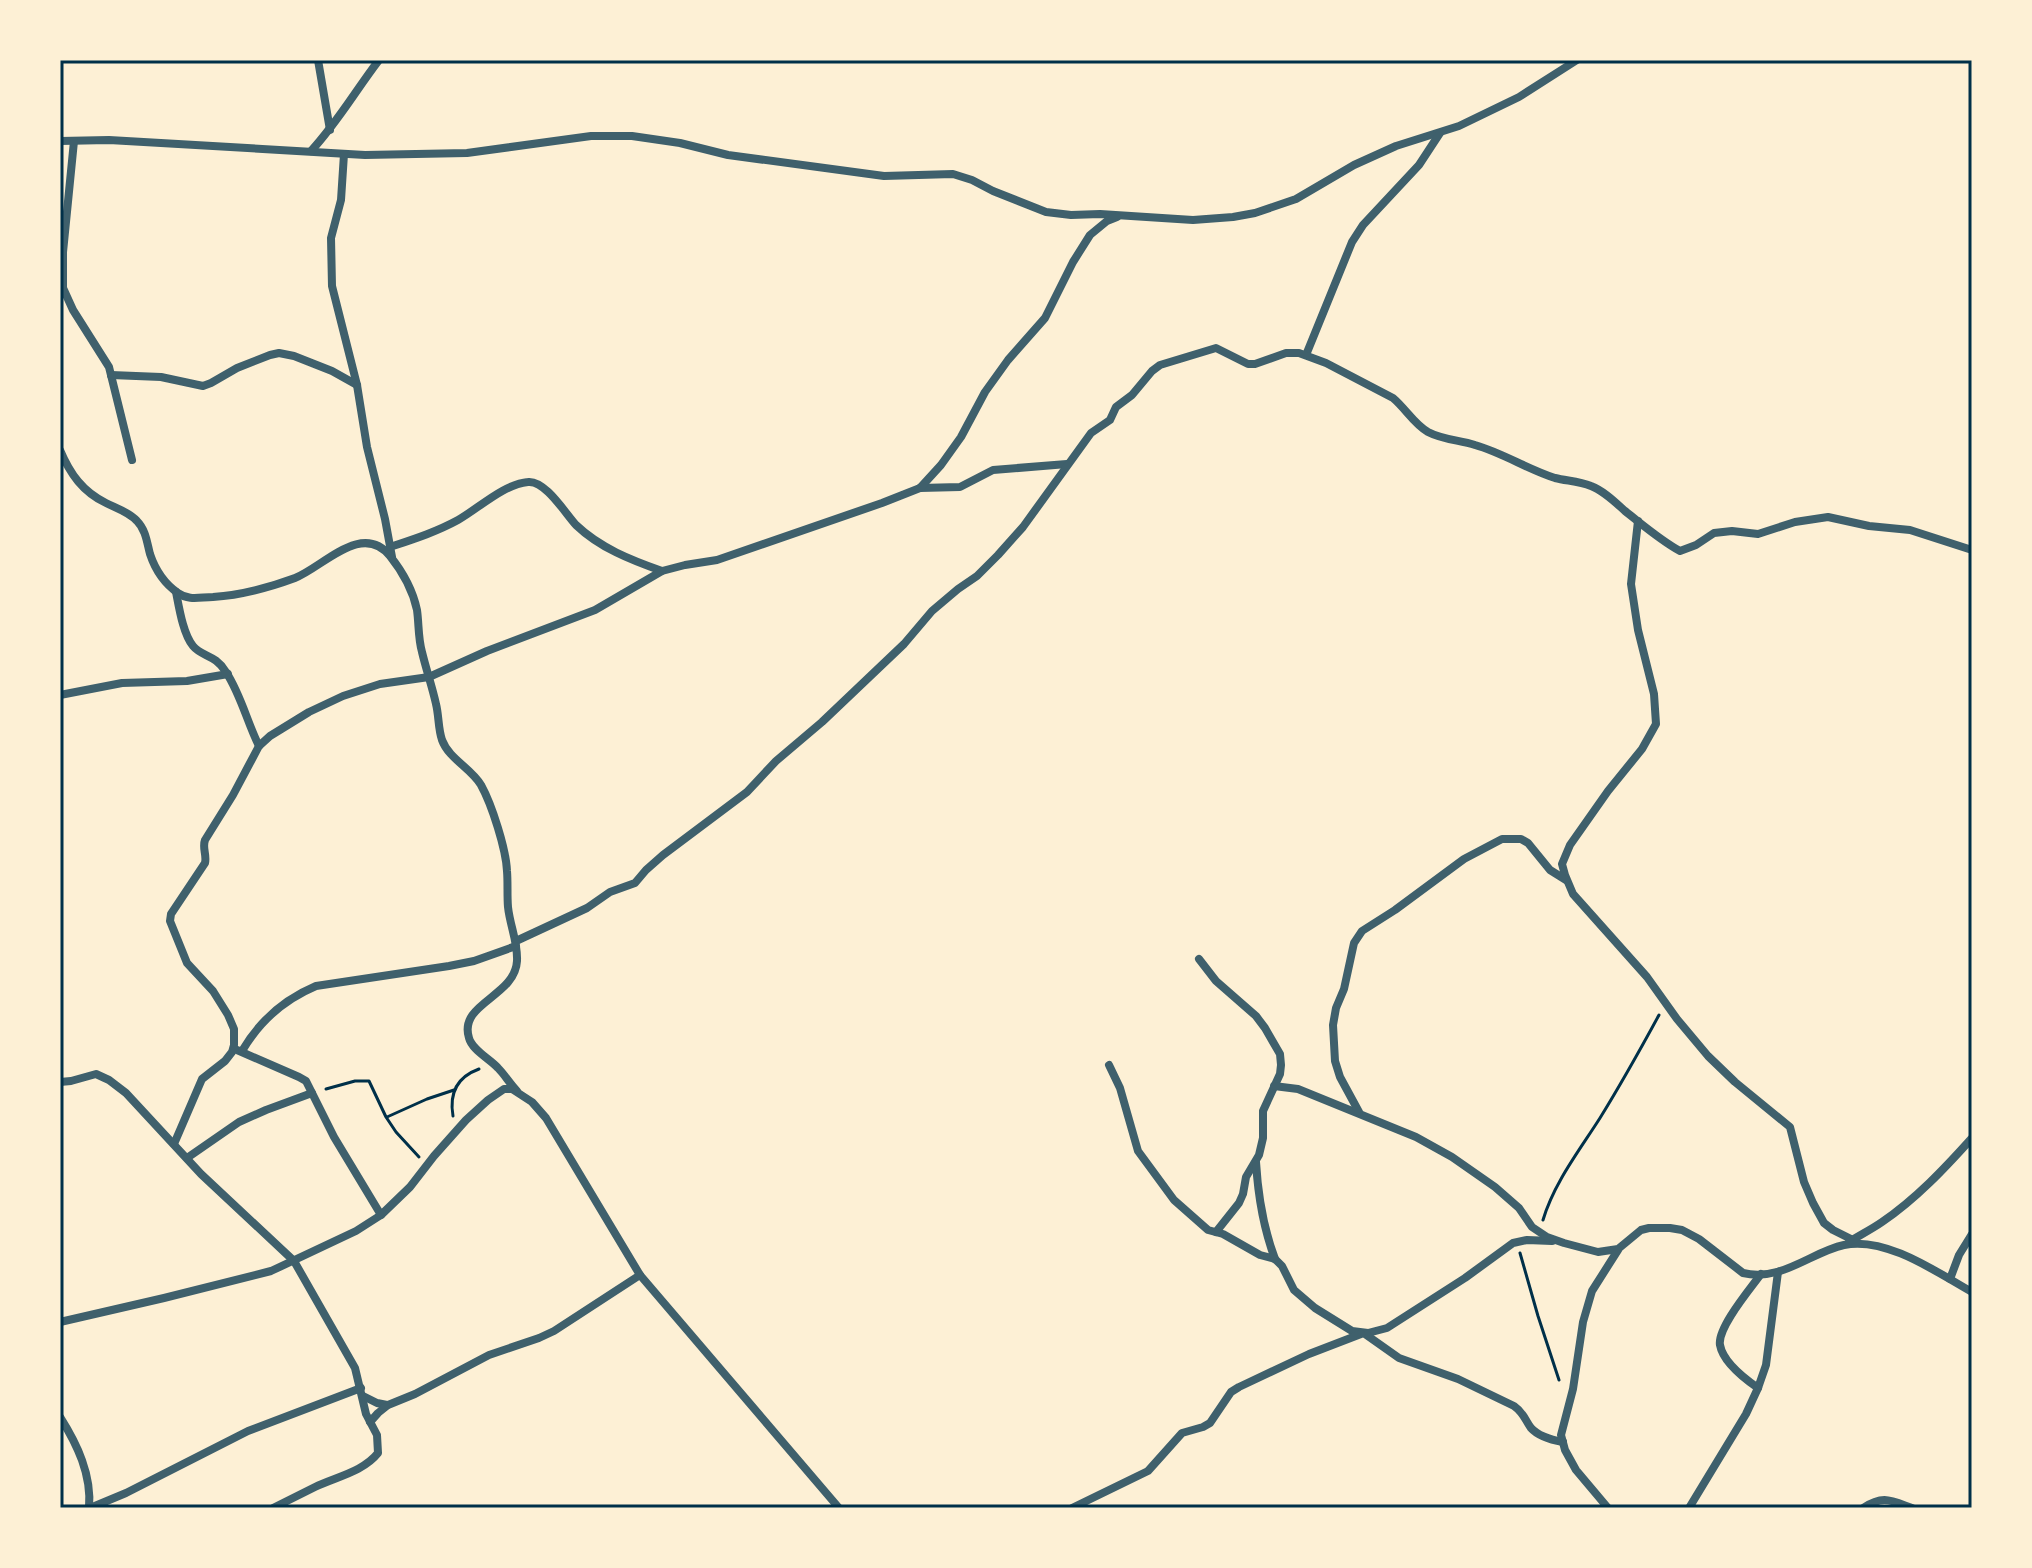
<svg xmlns="http://www.w3.org/2000/svg" width="2032" height="1568" viewBox="0 0 2032 1568" font-family="'Asap Condensed',sans-serif">
	<style>
		.lines { fill: none; stroke-linecap: round; stroke-linejoin: round }
		.path { stroke: #003049; stroke-width: 3 }
		.minor { stroke: #3f606c; stroke-width: 8 }
		.neatline { fill: none; stroke: #003049; stroke-width: 3 }
	</style>
	<rect width="100%" height="100%" fill="#fdf0d5"/>
	<g class="lines">
		<g class="path">
			<path d="M326 1089 355 1081H369L386 1117 396 1132 419 1157"/>
			<path d="M453 1116C449 1093 457 1077 479 1069"/>
			<path d="M387 1117 427 1099 454 1090"/>
			<path d="M1543 1220C1554 1183 1579 1151 1600 1118 1621 1084 1640 1050 1659 1015"/>
			<path d="M1520 1253 1538 1316 1559 1380"/>
		</g>
		<g class="minor">
			<path d="M318 60 330 130"/>
			<path d="M60 141 109 140 365 155 467 153 591 136H632L680 143 728 155 884 176 953 174 972 180 993 191 1046 212 1071 215 1100 214 1193 220 1233 217 1255 213 1296 199 1354 165 1396 146 1459 126 1519 97 1577 60"/>
			<path d="M74 141 63 252V288L73 310 109 367 132 460"/>
			<path d="M311 151C337 123 356 90 379 60"/>
			<path d="M344 154 341 200 331 238 332 286 357 385 367 447 385 519 392 557"/>
			<path d="M1306 355 1352 242 1363 225 1419 165 1440 133"/>
			<path d="M111 375 161 377 203 386 211 383 237 368 270 355 279 353 294 356 332 371 357 385"/>
			<path d="M60 450C70 474 83 492 106 503 116 508 129 512 137 521 146 530 147 543 150 554 155 569 165 584 178 593 189 601 200 597 213 597 241 595 268 588 295 578 323 567 362 521 390 556 402 571 413 591 417 610 419 624 418 638 422 652 426 669 432 686 436 704 439 716 438 728 442 740 449 759 471 768 481 785 492 805 506 849 507 871 508 883 507 895 508 907 510 926 518 942 517 961 515 997 458 1003 469 1038 472 1050 490 1059 498 1068 505 1075 510 1084 517 1091"/>
			<path d="M920 488 960 487 993 470 1067 464"/>
			<path d="M1638 521 1631 584 1638 630 1654 694 1656 724 1642 749 1608 791 1570 845 1562 864 1565 875 1573 894 1647 977 1677 1019 1708 1056 1735 1082 1790 1127 1804 1182 1813 1203 1824 1223 1833 1230 1853 1240"/>
			<path d="M390 547C414 539 436 532 458 520 479 508 504 484 528 482 545 480 565 513 576 525 600 548 631 560 662 571"/>
			<path d="M176 592C179 607 183 634 193 646 202 657 215 654 226 672 241 695 247 722 259 746"/>
			<path d="M60 695 122 683 187 681 228 674"/>
			<path d="M516 941 587 908 610 892 635 883 646 870 663 855 747 792 776 761 822 722 904 644 932 611 958 589 977 576 998 555 1023 527 1091 433 1110 420 1116 407 1132 395 1152 371 1160 365 1216 348 1248 364H1255L1286 353H1299L1326 363 1393 398C1406 409 1414 424 1428 432 1443 440 1460 440 1475 445 1503 453 1527 469 1555 478 1567 481 1579 481 1591 486 1604 491 1615 502 1625 511 1643 525 1660 540 1680 551L1696 545 1714 533 1732 531 1758 534 1795 522 1828 517 1869 526 1910 530 1972 550"/>
			<path d="M1199 959 1216 981 1256 1016 1265 1028 1280 1054 1281 1065 1280 1074 1263 1111V1138L1259 1155 1246 1177 1243 1194 1239 1203 1216 1232"/>
			<path d="M237 1050 299 1077 306 1081 334 1137 381 1215"/>
			<path d="M242 1051C259 1022 285 999 316 986L449 966 474 961 516 946"/>
			<path d="M1109 1065 1120 1088 1138 1151 1174 1200 1208 1230 1223 1234 1260 1255 1275 1259 1282 1266 1294 1290 1315 1308 1352 1331 1368 1333 1387 1328 1465 1278 1513 1243 1527 1240 1552 1241"/>
			<path d="M60 1082 71 1081 96 1074 109 1080 126 1093 201 1174 294 1261 355 1368 366 1414 377 1435 378 1453C363 1472 335 1477 315 1487 301 1494 287 1501 273 1508"/>
			<path d="M1274 1086 1298 1089 1416 1137 1452 1157 1495 1187 1519 1208 1532 1227 1547 1237 1564 1243 1598 1252 1618 1249 1641 1230 1649 1228H1670L1682 1230 1699 1239 1743 1273C1782 1282 1811 1252 1844 1245 1886 1236 1938 1273 1972 1292"/>
			<path d="M1359 1112 1340 1077 1335 1061 1333 1025 1336 1008 1344 989 1354 943 1362 931 1395 910 1464 859 1502 839H1521L1528 843 1550 870 1566 880"/>
			<path d="M174 1144 202 1079 225 1061 232 1052 234 1045V1029L228 1015 213 991 187 963 170 921 171 914 205 863C207 855 202 848 205 840L233 795 259 746 270 736 309 712 343 696 380 684 429 677 487 651 595 610 662 571 685 565 717 560 882 503 920 488 941 465 961 437 985 392 1008 360 1045 318 1073 262 1090 235 1107 221 1117 217"/>
			<path d="M187 1158 239 1122 266 1110 312 1093"/>
			<path d="M1256 1162C1258 1196 1263 1227 1275 1259"/>
			<path d="M1849 1242C1860 1235 1872 1229 1882 1222 1916 1199 1945 1168 1972 1138"/>
			<path d="M1950 1279 1959 1255 1972 1234"/>
			<path d="M60 1322 164 1298 271 1271 356 1231 381 1215 410 1187 434 1156 466 1120 488 1100 504 1089H512L532 1102 546 1118 640 1275 839 1508"/>
			<path d="M1365 1334 1399 1358 1458 1379 1514 1406C1524 1413 1525 1420 1531 1428 1539 1437 1552 1440 1563 1442"/>
			<path d="M1758 1388C1745 1379 1723 1362 1720 1345 1717 1328 1751 1288 1761 1274"/>
			<path d="M363 1396 377 1403 387 1405"/>
			<path d="M60 1417C77 1444 92 1475 89 1508"/>
			<path d="M370 1422 378 1413 388 1405 415 1394 489 1355 539 1338 554 1331 640 1275"/>
			<path d="M90 1508 126 1493 248 1431 361 1388"/>
			<path d="M1072 1508 1148 1471 1182 1433 1203 1427 1210 1423 1231 1392 1239 1387 1309 1354 1361 1334"/>
			<path d="M1608 1508 1576 1470 1565 1450 1561 1435 1573 1389 1583 1322 1592 1291 1618 1250"/>
			<path d="M1689 1508 1746 1414 1758 1388 1766 1365 1778 1272"/>
			<path d="M1863 1508C1883 1495 1890 1500 1912 1508"/>
		</g>
	</g>
	<rect width="2032" height="1568" fill="none" stroke="#fdf0d5" stroke-width="124"/>
	<rect x="62" y="62" width="1908" height="1444" class="neatline"/>
</svg>
